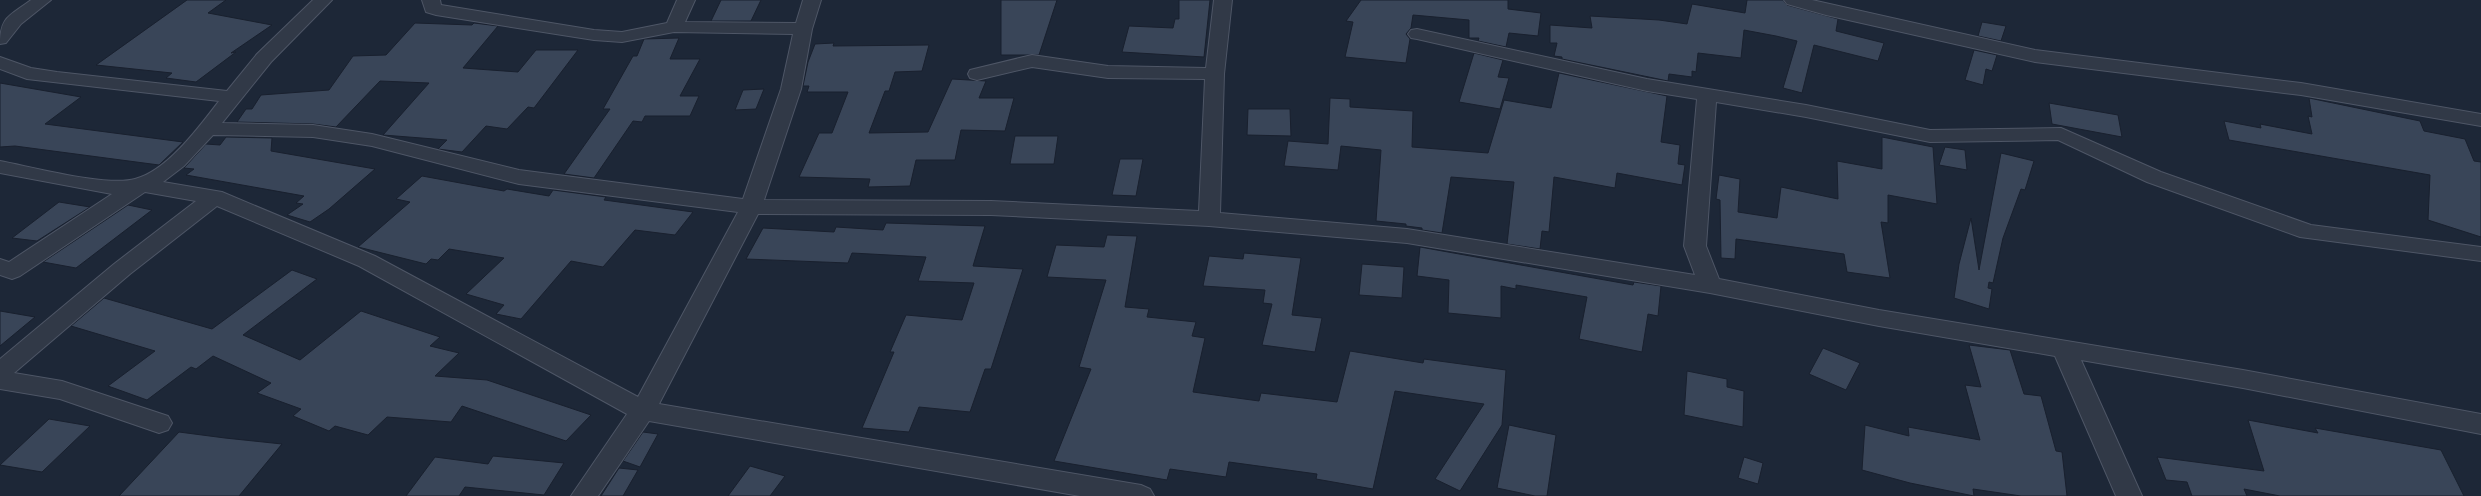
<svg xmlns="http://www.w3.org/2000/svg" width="2481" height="496" viewBox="0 0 2481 496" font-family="'Sofia Sans Condensed',sans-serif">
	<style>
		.building { fill: #394558; stroke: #19202e }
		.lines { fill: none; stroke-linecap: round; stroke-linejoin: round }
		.street-casing { stroke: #4e5666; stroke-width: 2 }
		.street { fill: #313947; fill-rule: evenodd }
	</style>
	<rect width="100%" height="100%" fill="#1d2737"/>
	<g class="building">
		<path d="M187 0H226L208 13 272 25 231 53 236 52 196 82 166 78 172 73 96 65Z"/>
		<path d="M721 0H761L751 21H711Z"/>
		<path d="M1001 0H1057L1039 55H1001Z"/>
		<path d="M1179 0H1210L1204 57 1122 52 1129 26 1173 28 1175 19H1179Z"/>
		<path d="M1361 0H1508V9L1541 13 1538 36 1509 33 1506 47 1478 41 1479 38H1469V20L1413 15 1411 28 1406 34 1410 39 1406 63 1345 57 1353 22 1346 21Z"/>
		<path d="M1747 0H1783L1787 5 1838 19 1836 31 1884 43 1878 61 1814 45 1802 93 1783 88 1797 41 1776 36 1744 30 1741 58 1698 53 1696 72 1692 71V77L1669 74 1668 81 1562 59V57L1554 56 1557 43H1550V25L1592 28 1590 16 1659 20 1687 24 1692 4 1745 13Z"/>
		<path d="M1982 22 2006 26 2001 41 1978 36Z"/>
		<path d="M415 23 472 25 474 23 498 26 463 68 518 72 536 50H578L534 108 528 107 507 129 486 126 462 152 438 149 447 140 383 135 429 83 380 81 336 127 313 124 237 122 246 109H252L261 95 329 90 353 56 386 55Z"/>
		<path d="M679 38 670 59H700L680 96H699L690 116H645L642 122 633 121 594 178 564 174 610 109H603L633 56H637L644 39Z"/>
		<path d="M834 43 833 46 929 45 922 71 895 72 889 91H885L869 133 928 132 952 79 986 81 979 98H1014L1005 131 961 130 955 160H916L910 186 868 187 870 179 799 177 819 133H832L848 92H807L809 86H803L808 62 815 44Z"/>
		<path d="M1974 50 1997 55 1992 71 1986 69 1983 85 1965 80Z"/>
		<path d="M1474 53 1503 60 1498 77 1509 78 1500 109 1459 102Z"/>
		<path d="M1559 73 1667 96 1661 142 1680 145 1678 164 1685 165 1682 185 1617 173 1615 188 1554 177 1549 232 1542 231 1540 249 1507 244 1514 182 1451 177 1442 233 1422 230V228L1406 226V224L1376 221 1381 150 1341 146 1338 170 1284 166 1288 141 1328 144 1330 98 1350 99V107L1413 111 1412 147 1488 153 1504 100 1551 108Z"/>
		<path d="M0 83 81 97 45 124 183 142 159 165 15 146 0 147Z"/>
		<path d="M764 89 756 109 735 110 743 90Z"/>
		<path d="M2309 98 2420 121 2424 131 2465 139 2474 161 2481 162V237L2428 220 2430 175 2229 140 2224 121 2261 128 2260 124 2312 134 2308 116 2312 117Z"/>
		<path d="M2049 103 2118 115 2122 137 2052 124Z"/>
		<path d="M1248 109H1290L1291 136 1247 135Z"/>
		<path d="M1015 136H1058L1054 164H1010Z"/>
		<path d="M226 137 272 138 271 151 375 169 329 209 310 222 287 215 303 204 296 203 304 196 186 175 194 169 184 168 206 144 220 145Z"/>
		<path d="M1882 137 1933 147 1937 204 1888 195V223L1881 222 1890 278 1847 272 1844 254 1736 239 1735 259 1721 258 1720 200 1716 199 1719 175 1740 179 1738 212 1777 218 1781 187 1838 199 1837 161 1882 169Z"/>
		<path d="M1945 147 1965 150 1967 170 1939 165Z"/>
		<path d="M2001 153 2034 161 2025 190 2021 189 2003 238 1993 283 1989 282 1988 288 1992 289 1989 309 1954 298 1959 264 1971 218 1979 270Z"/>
		<path d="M1120 159H1143L1136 196 1112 195Z"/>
		<path d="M422 176 504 191 507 189 549 196 553 190 606 197 604 200 693 212 675 235 635 230 603 267 571 261 521 319 496 314 504 305 466 294 504 258 449 249 438 260 431 259 426 264 358 247 410 202 396 199Z"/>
		<path d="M59 202 90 207 37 241 12 238Z"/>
		<path d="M128 205 152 210 76 268 43 262Z"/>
		<path d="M886 223 985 226 973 266 1023 269 991 369H985L970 412 919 407 909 432 862 428 894 352H890L906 315 962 320 974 283 918 281 926 257 852 253 848 263 746 259 763 228 834 232 836 227 883 230Z"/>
		<path d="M1107 235 1137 236 1125 307 1149 309 1147 317 1196 322 1192 336 1205 338 1193 392 1259 401 1261 393 1337 402 1350 351 1423 363 1424 359 1506 370 1502 425 1460 491 1435 479 1484 404 1395 391 1373 489 1316 479 1317 474 1229 462 1226 477 1170 469 1167 480 1054 461 1091 369 1079 367 1106 280 1047 277 1056 245 1104 247Z"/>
		<path d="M1420 247 1633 285 1634 282 1661 286 1658 316 1648 314 1642 352 1579 339 1587 297 1516 285V289L1501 286V318L1448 313 1449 280 1417 276Z"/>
		<path d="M1244 253 1301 258 1292 315 1322 318 1315 352 1262 345 1272 304 1263 303 1265 290 1203 286 1209 256 1243 259Z"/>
		<path d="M1362 264 1404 267 1402 298 1359 295Z"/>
		<path d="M292 270 317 279 243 335 300 360 361 311 440 337 430 346 459 353 435 376 487 380 591 415 566 441 462 406 451 422 387 417 368 435 335 426 329 431 293 416 301 409 257 393 271 383 213 356 196 369 191 367 147 400 108 386 155 351 71 326 104 298 212 329Z"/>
		<path d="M0 311 35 317 0 346Z"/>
		<path d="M1969 345 2010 350 2024 394 2041 396 2056 451 2062 452 2067 496H2021L1973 489 1974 496 1910 483 1862 470 1865 425 1909 436 1908 427 1980 440 1965 385 1981 387Z"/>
		<path d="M1823 348 1860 363 1846 390 1809 374Z"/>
		<path d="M1687 371 1727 379V387L1744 391 1743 427 1684 415Z"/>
		<path d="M49 419 90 426 42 472 0 465Z"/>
		<path d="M2248 420 2318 433 2315 428 2441 450 2464 496H2280L2244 489 2247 496H2192L2187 482 2166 480 2157 457 2264 471Z"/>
		<path d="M1509 425 1556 435 1547 496H1535L1497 488Z"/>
		<path d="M179 432 225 438 282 444 239 496H119Z"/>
		<path d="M643 432 658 434 640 467 623 461Z"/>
		<path d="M493 456 564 463 544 495 465 487 459 496H406L435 457 488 464Z"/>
		<path d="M1744 457 1763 463 1758 484 1738 478Z"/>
		<path d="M750 466 785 476 770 496H728Z"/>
		<path d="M619 468 638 470 623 496H601Z"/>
	</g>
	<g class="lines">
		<defs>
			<g id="street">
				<path d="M31 0H51L21 24 6 43 0 44C0 16 10 16 31 0Z"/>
				<path d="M313 0H332L271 62 222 123 313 125 372 134 519 170 743 199 781 89 793 34 674 32 622 42 594 40 436 15 426 12 422 0H440L441 5 594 30 622 32 667 23 677 0H695L685 22 796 23 803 0H821L812 29 801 89 764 200 991 201 1199 211 1205 79 1108 78 1032 67 977 80 970 78 968 74 970 70 1032 55 1108 66 1206 68 1214 0H1232L1224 74 1220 213 1407 229 1695 275 1684 246 1697 99 1647 91 1417 39 1411 38 1408 34 1411 30 1417 29 1647 79 1806 105 1930 130 2061 128 2161 172 2311 225 2481 247V261L2300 237 2147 182 2058 140 1930 142 1806 117 1716 102 1706 246 1719 279 1879 310 2243 370 2481 414V434L2243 388 2081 360 2142 496H2116L2055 356 1879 326 1710 293 1407 243 1209 226 991 215 758 214 659 404 1141 485 1150 489 1154 496H1080L649 421 598 496H571L627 414 359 266 217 206 130 274 14 373 62 381 168 416 172 423 168 430 159 433 60 399 0 389V359L114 264 196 201 145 192 20 276 12 279 0 275V259L9 262 112 194 0 173V161C32 167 107 187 135 179 167 171 200 126 219 101L27 79 0 69V57L31 68 57 72 227 91 257 54ZM213 135 313 137 372 146 519 184 738 212 638 397 375 256 222 192 163 182 184 166Z"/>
				<path d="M1784 0H1812L2035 50 2301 83 2481 114V126L2301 95 2035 62 1826 15 1787 4Z"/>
			</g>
		</defs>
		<use href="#street" class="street-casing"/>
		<use href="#street" class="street"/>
	</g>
</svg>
